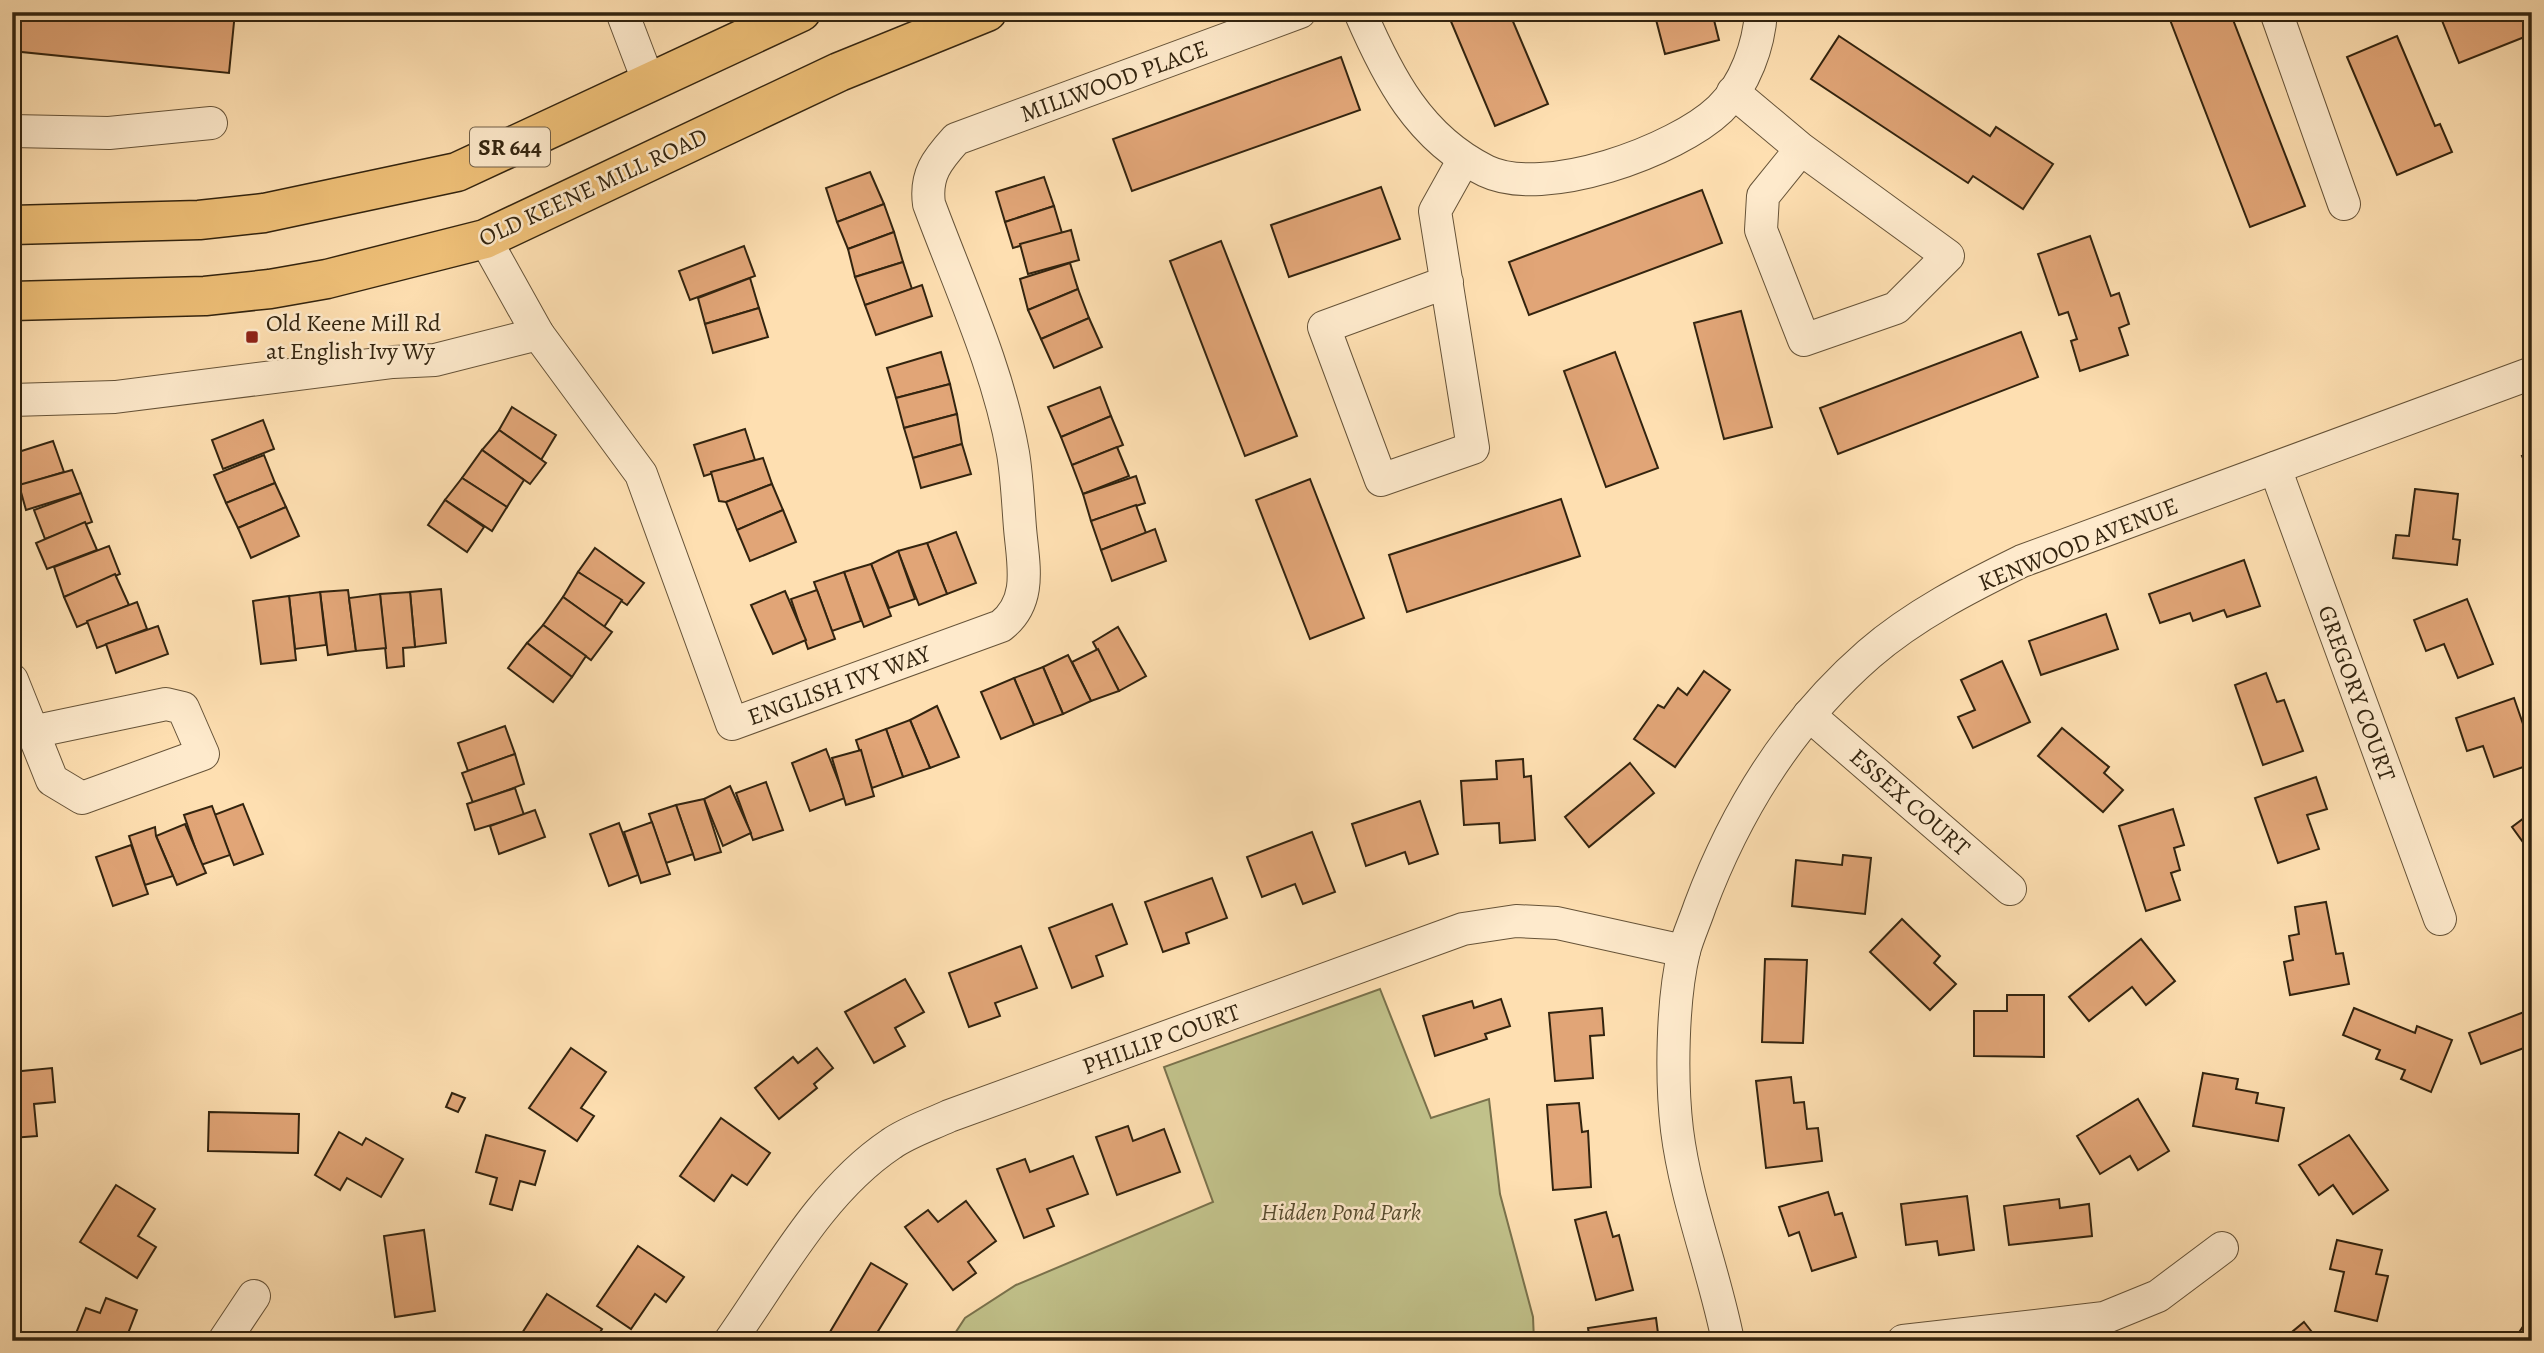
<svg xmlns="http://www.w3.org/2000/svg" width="2544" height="1353" viewBox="0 0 2544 1353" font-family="Alegreya,serif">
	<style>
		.green { fill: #c1c18a; stroke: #7a724c; stroke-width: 2 }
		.building { fill: #e1a577; stroke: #33240f; stroke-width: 2 }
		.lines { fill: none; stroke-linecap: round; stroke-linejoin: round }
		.minor-casing { stroke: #665338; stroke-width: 34 }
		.major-casing { stroke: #33240f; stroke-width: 41 }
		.minor { stroke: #feeacc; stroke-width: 32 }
		.major { stroke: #efc078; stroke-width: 38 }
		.poi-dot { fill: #8f2418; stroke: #feeacc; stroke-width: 2.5 }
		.labels { text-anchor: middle; stroke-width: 5; stroke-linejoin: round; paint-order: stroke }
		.shield { fill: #feeacc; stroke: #705f48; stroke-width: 2 }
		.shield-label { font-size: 23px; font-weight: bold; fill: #33240f }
		.street-label { font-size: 24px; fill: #33240f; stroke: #feeacc }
		.poi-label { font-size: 24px; fill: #33240f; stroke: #feeacc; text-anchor: start }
		.park-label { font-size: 24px; font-style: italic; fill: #564b2e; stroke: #feeacc }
	</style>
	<rect width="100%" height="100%" fill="#fedfb1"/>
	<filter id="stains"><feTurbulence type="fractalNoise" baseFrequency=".00286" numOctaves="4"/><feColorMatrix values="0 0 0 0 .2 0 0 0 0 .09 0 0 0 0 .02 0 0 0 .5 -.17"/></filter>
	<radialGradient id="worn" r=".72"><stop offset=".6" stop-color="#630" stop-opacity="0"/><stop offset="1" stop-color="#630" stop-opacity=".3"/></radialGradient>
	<path class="green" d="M1380 989 1431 1118 1489 1099 1500 1194 1533 1317 1534 1341H950L965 1318 1016 1285 1213 1202 1164 1067Z"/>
	<g class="building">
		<path d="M12 12H235L229 73 12 51Z"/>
		<path d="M1447 12H1509L1548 104 1495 126Z"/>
		<path d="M1654 12H1712L1719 40 1665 54Z"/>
		<path d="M2167 12H2230L2305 206 2250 227Z"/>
		<path d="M2532 12V34L2459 63 2439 13Z"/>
		<path d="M1839 36 1990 136 1996 127 2053 164 2023 209 1973 176 1968 183 1811 79Z"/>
		<path d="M2397 36 2435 126 2440 124 2452 152 2397 175 2347 57Z"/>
		<path d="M1341 57 1360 110 1132 191 1113 139Z"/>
		<path d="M870 172 884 204 837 222 826 188Z"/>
		<path d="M1044 177 1054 206 1005 222 996 192Z"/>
		<path d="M1381 187 1400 239 1289 277 1271 225Z"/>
		<path d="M1702 190 1722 243 1529 315 1509 262Z"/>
		<path d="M884 204 894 232 848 249 837 222Z"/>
		<path d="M1054 206 1062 233 1013 248 1005 222Z"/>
		<path d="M1071 230 1079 260 1028 274 1020 244Z"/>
		<path d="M894 232 903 262 855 277 848 249Z"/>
		<path d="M2090 236 2111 296 2119 293 2129 324 2119 328 2128 355 2080 371 2071 341 2077 339 2068 312 2059 315 2038 254Z"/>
		<path d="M1221 241 1297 436 1245 456 1170 261Z"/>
		<path d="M744 246 755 276 690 300 679 271Z"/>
		<path d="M903 262 912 289 865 305 855 277Z"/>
		<path d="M1070 263 1078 289 1028 310 1020 279Z"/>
		<path d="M750 278 759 308 705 324 698 298Z"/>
		<path d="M922 285 932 316 876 335 865 305Z"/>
		<path d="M1078 289 1089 318 1041 339 1028 310Z"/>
		<path d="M759 308 768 337 713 353 705 324Z"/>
		<path d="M1741 311 1772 427 1724 439 1694 323Z"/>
		<path d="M1089 318 1102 347 1054 368 1041 339Z"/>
		<path d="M2021 332 2038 377 1838 454 1820 408Z"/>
		<path d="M941 352 950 384 896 398 887 368Z"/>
		<path d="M1615 352 1658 468 1606 487 1564 371Z"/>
		<path d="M950 384 957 414 904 428 896 398Z"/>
		<path d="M1100 387 1111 416 1061 437 1048 407Z"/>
		<path d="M512 407 556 435 541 460 499 430Z"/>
		<path d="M957 414 962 444 913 458 904 428Z"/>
		<path d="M1111 416 1123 445 1072 465 1061 437Z"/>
		<path d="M263 420 274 449 223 469 212 440Z"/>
		<path d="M745 429 755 460 704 476 694 445Z"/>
		<path d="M499 430 546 463 530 484 482 450Z"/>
		<path d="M53 441 64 472 12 488V454Z"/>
		<path d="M962 444 971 474 921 488 913 458Z"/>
		<path d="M1117 447 1129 476 1083 494 1072 465Z"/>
		<path d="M482 450 524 480 507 507 462 478Z"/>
		<path d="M2532 453V479L2522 456Z"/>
		<path d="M264 455 275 483 226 503 214 475Z"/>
		<path d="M763 458 772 484 726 502 719 501 711 472Z"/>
		<path d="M72 470 81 493 26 510 19 485Z"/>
		<path d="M1136 476 1145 503 1091 521 1083 494Z"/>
		<path d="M462 478 507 507 492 531 445 500Z"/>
		<path d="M1310 479 1364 618 1310 639 1256 500Z"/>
		<path d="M275 483 286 507 238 528 226 503Z"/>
		<path d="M772 484 783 510 737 530 726 502Z"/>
		<path d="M2415 489 2458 494 2453 539 2460 540 2457 565 2393 558 2396 535 2409 536Z"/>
		<path d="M81 493 92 522 45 539 34 510Z"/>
		<path d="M1561 499 1580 556 1407 612 1389 555Z"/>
		<path d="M445 500 484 527 467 552 428 525Z"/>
		<path d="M1136 505 1146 533 1101 550 1091 521Z"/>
		<path d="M286 507 299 536 251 558 238 528Z"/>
		<path d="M783 510 796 542 750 561 737 530Z"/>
		<path d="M85 522 97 550 47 569 36 543Z"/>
		<path d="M1155 529 1166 561 1112 581 1101 550Z"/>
		<path d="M956 532 976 583 947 594 927 543Z"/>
		<path d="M927 543 947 594 919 605 898 551Z"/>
		<path d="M109 546 120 574 64 597 54 567Z"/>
		<path d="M595 548 644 583 627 605 578 572Z"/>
		<path d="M898 551 915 599 889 608 871 564Z"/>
		<path d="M2244 560 2260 606 2227 617 2224 610 2193 621 2190 613 2160 623 2149 594Z"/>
		<path d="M871 564 891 616 864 627 844 572Z"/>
		<path d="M578 572 622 600 604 627 563 597Z"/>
		<path d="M844 572 861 621 832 631 814 582Z"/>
		<path d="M115 574 129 605 77 627 64 597Z"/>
		<path d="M441 589 446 643 415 647 410 592Z"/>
		<path d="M348 590 356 651 328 655 320 592Z"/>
		<path d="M817 590 835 639 808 649 791 599Z"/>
		<path d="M785 591 806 640 773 654 751 605Z"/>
		<path d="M320 592 326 645 295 649 289 596Z"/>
		<path d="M410 592 415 647 403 648 404 666 387 668 380 594Z"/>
		<path d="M380 594 386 648 356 651 349 598Z"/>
		<path d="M289 596 296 660 261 664 253 601Z"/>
		<path d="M563 597 612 632 591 660 543 625Z"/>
		<path d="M2467 599 2493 664 2458 678 2444 644 2426 651 2414 620Z"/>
		<path d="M137 602 147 629 97 648 87 621Z"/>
		<path d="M2106 614 2118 649 2041 675 2029 641Z"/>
		<path d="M543 625 586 656 572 677 527 643Z"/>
		<path d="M158 626 168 654 116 673 106 644Z"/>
		<path d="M1118 627 1146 676 1119 691 1093 642Z"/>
		<path d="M527 643 572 677 553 702 508 668Z"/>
		<path d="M1098 649 1119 691 1091 701 1072 662Z"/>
		<path d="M1068 655 1091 701 1063 714 1043 667Z"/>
		<path d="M2002 661 2030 722 1973 748 1958 717 1975 710 1961 680Z"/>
		<path d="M1043 667 1063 714 1034 725 1014 678Z"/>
		<path d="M1704 671 1730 690 1675 767 1634 739 1658 705 1664 708 1678 688 1687 695Z"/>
		<path d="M2266 673 2277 702 2284 700 2303 751 2263 765 2235 685Z"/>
		<path d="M1014 678 1034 725 1001 739 981 692Z"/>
		<path d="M2514 698 2532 750V764L2494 777 2483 746 2467 751 2456 718Z"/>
		<path d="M937 706 959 757 930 768 910 720Z"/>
		<path d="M910 720 930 768 903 777 886 729Z"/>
		<path d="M505 726 515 754 468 771 458 743Z"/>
		<path d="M2062 728 2109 767 2104 773 2123 790 2103 812 2038 756Z"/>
		<path d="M886 729 903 777 872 788 856 740Z"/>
		<path d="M826 749 845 798 810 811 792 763Z"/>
		<path d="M861 750 874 796 846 805 832 758Z"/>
		<path d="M515 754 524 784 473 803 462 773Z"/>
		<path d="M1523 759 1524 777 1531 776 1535 840 1500 843 1499 823 1464 825 1461 781 1497 779 1496 761Z"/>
		<path d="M1630 763 1654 793 1589 847 1565 817Z"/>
		<path d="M2316 777 2327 809 2307 815 2319 849 2278 863 2255 798Z"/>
		<path d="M766 782 783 830 753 840 736 793Z"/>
		<path d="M730 786 751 833 723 846 704 799Z"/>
		<path d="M515 788 524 815 475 830 467 804Z"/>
		<path d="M704 799 721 852 695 860 676 805Z"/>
		<path d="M1420 801 1438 854 1409 864 1405 852 1366 866 1352 824Z"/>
		<path d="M243 804 263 854 234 865 214 815Z"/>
		<path d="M676 805 693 854 666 863 649 814Z"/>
		<path d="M212 806 230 855 201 865 184 815Z"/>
		<path d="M2173 809 2184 845 2174 848 2180 870 2171 873 2180 900 2146 911 2119 826Z"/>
		<path d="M535 810 545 837 499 854 490 826Z"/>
		<path d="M2532 812V846L2528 849 2512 827Z"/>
		<path d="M652 822 670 874 641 883 624 832Z"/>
		<path d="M619 823 638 875 609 886 590 834Z"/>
		<path d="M185 824 206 873 177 885 156 836Z"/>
		<path d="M155 827 156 836 173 876 145 885 129 836Z"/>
		<path d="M1312 832 1335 892 1303 904 1295 884 1262 897 1247 857Z"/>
		<path d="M131 845 148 894 113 906 96 857Z"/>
		<path d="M1843 855 1871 858 1865 914 1792 906 1796 860 1842 865Z"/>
		<path d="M1212 878 1227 918 1186 933 1189 943 1163 952 1145 902Z"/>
		<path d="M2326 902 2336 954 2343 953 2349 984 2290 995 2284 962 2293 960 2289 936 2299 934 2295 907Z"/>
		<path d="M1112 904 1127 944 1096 956 1103 976 1072 988 1049 928Z"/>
		<path d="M1902 919 1940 956 1934 963 1956 984 1930 1010 1870 952Z"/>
		<path d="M2141 939 2175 981 2146 1005 2132 987 2089 1021 2069 997Z"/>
		<path d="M1021 946 1037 988 995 1003 1000 1016 969 1027 949 973Z"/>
		<path d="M1765 959 1807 960 1803 1043 1762 1042Z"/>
		<path d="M905 979 924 1012 895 1028 905 1046 874 1063 845 1012Z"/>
		<path d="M2007 995H2044V1057L1974 1056V1011H2007Z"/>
		<path d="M1501 999 1510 1026 1485 1034 1487 1039 1435 1056 1423 1016 1472 1001 1474 1008Z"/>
		<path d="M1602 1008 1604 1035 1590 1036 1593 1078 1555 1081 1549 1013Z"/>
		<path d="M2354 1008 2415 1033 2417 1026 2452 1040 2431 1092 2401 1079 2405 1070 2376 1059 2380 1050 2343 1035Z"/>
		<path d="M2532 1009V1045L2481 1064 2469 1033Z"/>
		<path d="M571 1048 606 1072 581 1108 594 1116 577 1141 529 1108Z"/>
		<path d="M817 1048 833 1068 814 1084 817 1088 779 1119 755 1088 793 1057 798 1063Z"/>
		<path d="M52 1068 55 1102 34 1104 37 1136 12 1138V1072Z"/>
		<path d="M2203 1073 2238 1079 2236 1089 2258 1093 2256 1103 2284 1108 2278 1141 2193 1126Z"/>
		<path d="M1791 1077 1794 1103 1804 1102 1807 1129 1818 1128 1822 1161 1766 1168 1756 1081Z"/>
		<path d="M452 1093 465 1098 458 1112 446 1107Z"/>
		<path d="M2138 1099 2169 1151 2138 1170 2130 1156 2100 1174 2077 1136Z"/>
		<path d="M1579 1103 1582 1132 1588 1131 1591 1187 1553 1190 1547 1105Z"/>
		<path d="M209 1112 299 1114 298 1153 208 1151Z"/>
		<path d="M721 1118 770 1153 747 1185 732 1175 714 1201 680 1176Z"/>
		<path d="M1128 1126 1133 1141 1164 1129 1180 1172 1117 1195 1096 1137Z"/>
		<path d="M339 1132 362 1145 366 1138 403 1159 381 1197 347 1178 340 1190 315 1175Z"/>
		<path d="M486 1135 545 1151 535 1185 520 1181 512 1210 490 1204 497 1178 476 1172Z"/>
		<path d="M2349 1135 2388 1190 2353 1214 2333 1185 2319 1195 2299 1165Z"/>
		<path d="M1073 1156 1088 1194 1047 1209 1054 1226 1024 1238 997 1169 1025 1159 1030 1172Z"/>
		<path d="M116 1185 155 1209 138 1236 156 1247 137 1278 80 1242Z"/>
		<path d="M1828 1192 1835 1215 1842 1213 1856 1257 1812 1271 1799 1232 1789 1236 1779 1207Z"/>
		<path d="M1967 1196 1974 1250 1939 1255 1937 1241 1906 1245 1901 1204Z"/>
		<path d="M2059 1199 2060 1208 2089 1204 2092 1236 2009 1245 2004 1206Z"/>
		<path d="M966 1201 996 1241 968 1262 976 1273 953 1290 905 1227 928 1210 938 1222Z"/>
		<path d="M1606 1212 1613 1237 1619 1235 1633 1290 1596 1300 1575 1220Z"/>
		<path d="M424 1230 435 1311 395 1317 384 1236Z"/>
		<path d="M2337 1240 2382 1250 2376 1274 2388 1276 2377 1321 2335 1311 2344 1272 2330 1269Z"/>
		<path d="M638 1246 684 1277 666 1302 655 1294 631 1329 597 1306Z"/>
		<path d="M871 1263 907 1284 872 1341H833L827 1337Z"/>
		<path d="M547 1294 602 1329 595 1341H517Z"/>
		<path d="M106 1298 137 1310 125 1341H73L86 1308 100 1313Z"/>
		<path d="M2532 1313V1338L2520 1331Z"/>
		<path d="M1656 1318 1659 1341H1590L1588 1328Z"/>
		<path d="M2304 1322 2319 1341H2281Z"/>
	</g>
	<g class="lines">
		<defs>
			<g id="minor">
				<path d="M622 12 649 83"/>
				<path d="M1360 12C1388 77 1419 138 1486 171 1544 199 1676 151 1720 109 1745 85 1759 45 1761 12"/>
				<path d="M2276 12 2344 204"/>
				<path d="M1733 92 1801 149 1948 256 1896 308 1804 340 1761 230 1763 196 1801 149"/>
				<path d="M12 131 109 133 211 123"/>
				<path d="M485 239 538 334 641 474 732 724 1001 626C1033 601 1023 564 1020 528 1018 503 1017 477 1013 453 998 368 959 285 929 204 925 175 937 160 956 139L1300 12"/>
				<path d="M1447 282 1324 327 1381 480 1473 448 1435 211 1464 159"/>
				<path d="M12 400 115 397 393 362 435 360 538 334"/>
				<path d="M2275 468 2440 919"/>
				<path d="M12 680 52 780 82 798 203 754 183 708 166 704 32 732"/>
				<path d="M1809 715 2010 889"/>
				<path d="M224 1341 254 1296"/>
				<path d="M730 1341C778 1273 821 1191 891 1144 908 1132 930 1125 949 1116L1463 929 1516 921 1557 923 1684 951"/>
				<path d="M1728 1341C1714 1270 1686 1202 1677 1130 1671 1080 1672 1000 1684 951 1688 936 1695 921 1700 906 1736 810 1791 722 1869 654 1914 615 1969 587 2022 561L2532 373"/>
				<path d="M1903 1341 2104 1318 2158 1296 2222 1248"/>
			</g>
			<g id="major">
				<path d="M12 225 199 220 264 213 457 172 801 12"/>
				<path d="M12 301 205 296 270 289 327 279 485 239 839 72 987 12"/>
			</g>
		</defs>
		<use href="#minor" class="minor-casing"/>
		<use href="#major" class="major-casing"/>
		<use href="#minor" class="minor"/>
		<use href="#major" class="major"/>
	</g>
	<rect class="poi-dot" x="245" y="330" width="14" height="14" rx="3.5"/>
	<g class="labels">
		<rect class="shield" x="470" y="127.5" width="80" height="39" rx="5"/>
		<g class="shield-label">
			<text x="510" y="155">SR 644</text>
		</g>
		<g class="street-label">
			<text transform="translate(1114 81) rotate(-20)" y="8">MILLWOOD PLACE</text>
			<text transform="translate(593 187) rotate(-25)" y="8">OLD KEENE MILL ROAD</text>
			<text transform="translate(2078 544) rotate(-22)" y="8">KENWOOD AVENUE</text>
			<text transform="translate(839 685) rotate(-20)" y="8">ENGLISH IVY WAY</text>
			<text transform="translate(2357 693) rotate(70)" y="8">GREGORY COURT</text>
			<text transform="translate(1910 802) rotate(41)" y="8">ESSEX COURT</text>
			<text transform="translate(1161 1039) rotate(-20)" y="8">PHILLIP COURT</text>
		</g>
		<g class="poi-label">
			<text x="266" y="331">Old Keene Mill Rd<tspan x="266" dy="28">at English Ivy Wy</tspan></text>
		</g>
		<g class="park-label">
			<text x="1341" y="1220">Hidden Pond Park</text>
		</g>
	</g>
	<rect width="2544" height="1353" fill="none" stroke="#fedfb1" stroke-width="42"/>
	<rect x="14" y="14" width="2516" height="1325" fill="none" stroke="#33240f" stroke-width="3.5"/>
	<rect x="21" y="21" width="2502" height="1311" fill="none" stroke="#33240f" stroke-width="2"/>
	<rect width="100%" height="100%" filter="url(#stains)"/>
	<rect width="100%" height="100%" fill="url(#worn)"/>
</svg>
